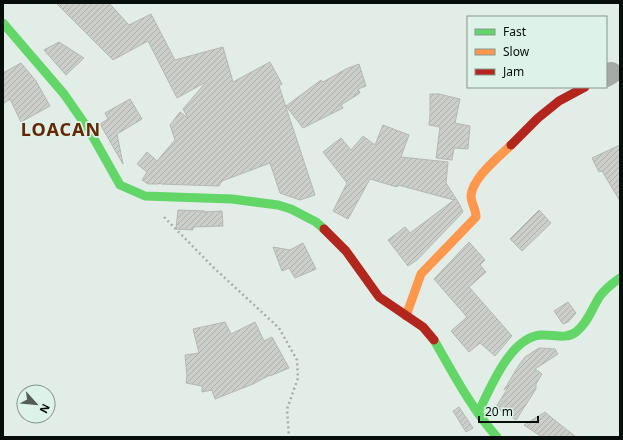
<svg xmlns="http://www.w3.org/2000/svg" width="623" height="440" viewBox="0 0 623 440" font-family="'Noto Sans',sans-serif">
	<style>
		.building { fill: url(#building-hatch); stroke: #b5b7b3 }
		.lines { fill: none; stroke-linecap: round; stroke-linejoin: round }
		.path { stroke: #a7adac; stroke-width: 2.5; stroke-dasharray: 2 3; stroke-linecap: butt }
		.street { stroke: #a5aaa7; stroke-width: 22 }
		.fast { stroke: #63d668; stroke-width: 9 }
		.slow { stroke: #ff974d; stroke-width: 9 }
		.jam { stroke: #b3261e; stroke-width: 9 }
		.labels { text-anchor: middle; stroke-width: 3.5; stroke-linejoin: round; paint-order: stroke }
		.district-label { font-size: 18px; font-weight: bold; letter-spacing: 1px; fill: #652704; stroke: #ddf2e9 }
	</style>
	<defs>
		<pattern id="building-hatch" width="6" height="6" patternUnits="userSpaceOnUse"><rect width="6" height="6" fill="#ccceca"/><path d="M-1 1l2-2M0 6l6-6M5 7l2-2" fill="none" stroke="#aeb0ac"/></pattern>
	</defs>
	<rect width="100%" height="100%" fill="#e2ede8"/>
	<g class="building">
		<path d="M56 3H109L129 25 151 14 175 60 223 47 233 82 270 62 282 84 279 86 315 195 300 200 280 193 270 163 222 181 219 186 161 184 160 183 159 184H148L142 180 147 172 137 164 147 152 157 161 175 140 170 125 180 112 188 118 183 109 206 82 177 98 148 41 113 60Z"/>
		<path d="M59 42 84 58 66 75 44 50Z"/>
		<path d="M21 63 36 81 50 106 21 122 10 99 3 104V73Z"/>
		<path d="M359 64 366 86 358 89 360 93 341 105 343 108 303 128 286 106 321 80 323 82 346 69Z"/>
		<path d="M430 94H439L460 99 455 123 470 126 468 149 454 148 452 160 436 158 440 127 429 125 430 115Z"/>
		<path d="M130 99 142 119 117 134 123 164 100 124 108 119 105 113Z"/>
		<path d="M383 125 409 135 401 157 448 162 446 183 460 205 463 212 417 260 408 266 388 240 405 227 410 233 454 200 398 185 397 187 370 179 348 219 333 211 347 183 323 152 341 138 351 150 363 136 375 145Z"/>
		<path d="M620 145V201L602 171 599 172 592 158Z"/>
		<path d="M178 210 205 211 204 212 222 211 223 226 193 227V230L176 229Z"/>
		<path d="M539 210 551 223 522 251 510 239Z"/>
		<path d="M469 242 485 260 480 265 486 272 469 287 512 336 495 356 480 343 469 352 451 331 467 317 434 279Z"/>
		<path d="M303 243 316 269 295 278 289 268 282 271 273 247 290 250Z"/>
		<path d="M568 302 576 313 568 322 563 324 554 311Z"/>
		<path d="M225 322 231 334 255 322 264 341 272 337 289 368 270 376V375L253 384 215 399 212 390 202 392V386L186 383 187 376 185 355 199 353 193 329Z"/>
		<path d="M539 348 555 349 558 354 535 369 542 374 536 384V389L516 420 496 407 509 386 504 390 519 365 525 357Z"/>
		<path d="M459 407 473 428 466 432 453 411Z"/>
		<path d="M545 412 552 418 576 437H542L524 425Z"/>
	</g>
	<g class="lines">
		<path class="path" d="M164 217 213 267 279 328 297 360 298 378 287 409 289 437"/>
		<path class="street" d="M606 76 611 73"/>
		<g class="fast">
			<path d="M3 23 64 94 89 130 120 185 145 196 232 199 278 205 291 209 316 222 324 229"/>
			<path d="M434 340C453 373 471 408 497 437"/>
			<path d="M478 413C490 389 510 337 541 335 553 334 565 340 576 332 588 323 592 308 600 296 605 289 613 283 620 278"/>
		</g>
		<path class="slow" d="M406 316 421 274 476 217C476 209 471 203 471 196 472 178 499 157 511 145"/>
		<g class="jam">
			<path d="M511 145 538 118 559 101 585 87"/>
			<path d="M324 229 346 251 379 297 423 327 434 340"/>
		</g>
	</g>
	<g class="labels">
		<g class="district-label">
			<text x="61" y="136">LOACAN</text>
		</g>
	</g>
	<rect width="623" height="440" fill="none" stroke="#070e0b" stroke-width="8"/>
	<rect x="467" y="16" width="140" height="72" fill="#ddf2e9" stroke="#879790"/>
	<rect x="475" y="29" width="20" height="6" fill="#63d668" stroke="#879790"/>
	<text x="503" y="36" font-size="12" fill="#070e0b">Fast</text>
	<rect x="475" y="49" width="20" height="6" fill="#ff974d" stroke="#879790"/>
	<text x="503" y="56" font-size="12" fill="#070e0b">Slow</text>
	<rect x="475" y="69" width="20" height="6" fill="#b3261e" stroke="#879790"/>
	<text x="503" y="76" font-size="12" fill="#070e0b">Jam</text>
	<g transform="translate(36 404) rotate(117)"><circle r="19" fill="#ddf2e9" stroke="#879790"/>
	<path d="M0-3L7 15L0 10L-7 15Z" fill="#545c58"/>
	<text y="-6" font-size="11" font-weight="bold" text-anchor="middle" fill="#070e0b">N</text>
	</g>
	<path d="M479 416v6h59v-6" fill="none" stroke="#070e0b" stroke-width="2"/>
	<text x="485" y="416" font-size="12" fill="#070e0b" stroke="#ddf2e9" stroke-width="3" paint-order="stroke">20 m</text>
</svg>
